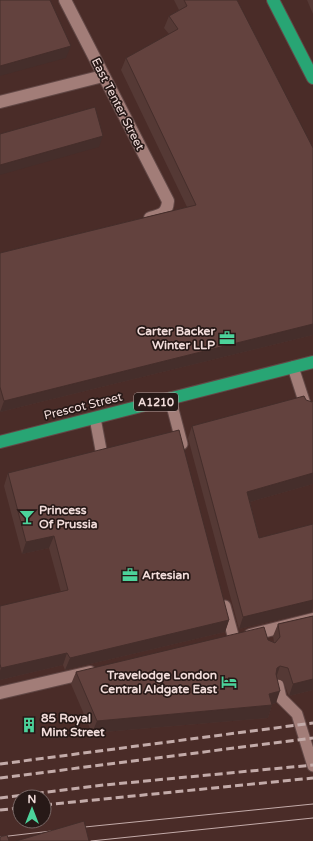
<svg xmlns="http://www.w3.org/2000/svg" width="313" height="841" viewBox="0 0 313 841" font-family="'Varela Round',sans-serif">
	<style>
		.lines { fill: none; stroke-linecap: round; stroke-linejoin: round }
		.lane-casing { stroke: #624846; stroke-width: 13 }
		.street-casing { stroke: #624846; stroke-width: 14 }
		.highway-casing { stroke: #624846; stroke-width: 14 }
		.lane { stroke: #a27d78; stroke-width: 11 }
		.street { stroke: #a27d78; stroke-width: 12 }
		.highway { stroke: #28a574; stroke-width: 12 }
		.tram { stroke: #c3aba9; stroke-width: 1 }
		.rail { stroke: #c3aba9; stroke-width: 3; stroke-dasharray: 8 4; stroke-linecap: butt }
		.wall { fill: #553935 }
		.shaded-wall { fill: #452e2b }
		.building { fill: #63423e; stroke: #452e2b }
		.labels { text-anchor: middle; stroke-width: 3.5; stroke-linejoin: round; paint-order: stroke }
		.shield { fill: #271917; stroke: #b5a2a0; stroke-width: 1 }
		.shield-label { font-size: 11px; font-weight: bold; fill: #f2dddb }
		.street-label { font-size: 12px; fill: #f2dddb; stroke: #271917 }
		.poi-label { font-size: 12px; font-weight: bold; fill: #f2dddb; stroke: #271917; text-anchor: start }
	</style>
	<rect width="100%" height="100%" fill="#4a2c28"/>
	<g class="lines">
		<defs>
			<g id="lane">
				<path d="M293 367 306 407"/>
				<path d="M170 398 182 444"/>
				<path d="M95 418 101 450"/>
				<path d="M225 606 234 639"/>
				<path d="M278 685 281 698 297 714 313 766"/>
			</g>
			<g id="street">
				<path d="M65 0 168 201C167 214 161 215 150 218"/>
				<path d="M0 102 103 76"/>
				<path d="M250 635 313 619"/>
				<path d="M0 693 90 672"/>
			</g>
			<g id="highway">
				<path d="M273 0 313 78"/>
				<path d="M0 442 313 362"/>
			</g>
		</defs>
		<use href="#lane" class="lane-casing"/>
		<use href="#street" class="street-casing"/>
		<use href="#highway" class="highway-casing"/>
		<use href="#lane" class="lane"/>
		<use href="#street" class="street"/>
		<use href="#highway" class="highway"/>
		<g class="tram">
			<path d="M75 828 313 804"/>
			<path d="M0 837 60 830"/>
			<path d="M91 841 313 818"/>
		</g>
		<g class="rail">
			<path d="M0 764 313 723"/>
			<path d="M0 778 313 738"/>
			<path d="M0 798 104 785 313 765"/>
			<path d="M44 805 313 778"/>
			<path d="M0 810 20 808"/>
		</g>
	</g>
	<g class="wall">
		<path d="M174 0H237L313 148V335L0 412V253L187 207 121 70 126 58 169 34 164 28 169 16 179 10Z"/>
		<path d="M307 0H313V14Z"/>
		<path d="M192 426 313 484 250 502 259 538 313 524V612H312L239 629 188 438Z"/>
		<path d="M8 473 229 620 225 632 65 670 63 665 0 680V606L61 592 49 548 22 554 4 486Z"/>
		<path d="M313 616V690L289 696 283 681 277 679 276 703 272 704V705L268 718 92 733 71 684 76 672 268 640 274 642 273 636 278 624Z"/>
	</g>
	<g class="shaded-wall">
		<path d="M71 46 66 58 0 76V66Z"/>
		<path d="M103 136 99 147 0 175V165Z"/>
		<path d="M313 324V335L0 412 4 401Z"/>
		<path d="M313 473V484L243 504 247 492Z"/>
		<path d="M54 536 49 548 22 554 26 542Z"/>
		<path d="M313 600V608L312 612 239 629 243 617Z"/>
		<path d="M229 620 225 632 65 670 70 658Z"/>
		<path d="M67 653 63 665 0 680V671L1 668Z"/>
		<path d="M280 666 276 678 273 680 277 668Z"/>
		<path d="M313 679V690L289 696 293 684Z"/>
		<path d="M280 691 276 703 264 706 269 694Z"/>
		<path d="M272 705 268 718 92 733 97 721Z"/>
	</g>
	<g class="building">
		<path d="M0 0H50L71 46 0 66Z"/>
		<path d="M184 0H237L313 148V324L4 401 0 387V253L196 205 126 58 178 29 169 16 187 6Z"/>
		<path d="M95 107 103 136 0 165V134Z"/>
		<path d="M304 396 306 400 312 402 313 401V473L247 492 259 538 313 524V600L243 617 192 426Z"/>
		<path d="M179 430 229 620 70 658 67 653 1 668 0 664V606L68 590 54 536 26 542 8 473Z"/>
		<path d="M313 616V679L293 684 288 668 280 666 277 668 276 674 280 691 269 694 272 705 97 721 76 672 264 627 268 640 275 643 280 637 278 624Z"/>
		<path d="M84 821 89 841H16Z"/>
		<path d="M7 835 9 841H0V837Z"/>
	</g>
	<defs>
		<symbol id="office-bare" viewBox="-9 -9 18 18"><path d="M-6-3h4V-5.5h4V-3h4V5H-6ZM-1-4.5V-3h2v-1.5ZM-6 0V1H6V0Z" fill="#4cd39b" stroke="#271917" stroke-width="2.5" paint-order="stroke"/></symbol>
		<symbol id="bar-bare" viewBox="-9 -9 18 18"><path d="M-6-5H6L.8 .8V4.5H3.5V6h-7V4.5H-.8V.8Z" fill="#4cd39b" stroke="#271917" stroke-width="2.5" paint-order="stroke"/></symbol>
		<symbol id="hotel-bare" viewBox="-9 -9 18 18"><path d="M-6-4.5h1.5V1H6V5H4.5V3h-9V5H-6ZM-4 0a1.8 1.8 0 1 1 3.6 0ZM.5 0V-2.5h3Q6-2.5 6 0Z" fill="#4cd39b" stroke="#271917" stroke-width="2.5" paint-order="stroke"/></symbol>
		<symbol id="building-bare" viewBox="-9 -9 18 18"><path d="M-4-6H4V6H1V3H-1V6H-4ZM-2.5-4.3h1.7v1.8h-1.7ZM.8-4.3h1.7v1.8H.8ZM-2.5-1h1.7V.8h-1.7ZM.8-1h1.7V.8H.8Z" fill="#4cd39b" stroke="#271917" stroke-width="2.5" paint-order="stroke"/></symbol>
	</defs>
	<g fill-rule="evenodd">
		<use href="#office-bare" x="216" y="327" width="22" height="22"/>
		<use href="#bar-bare" x="16" y="506" width="22" height="22"/>
		<use href="#office-bare" x="119" y="564" width="22" height="22"/>
		<use href="#hotel-bare" x="218" y="671" width="22" height="22"/>
		<use href="#building-bare" x="18" y="714" width="22" height="22"/>
	</g>
	<g class="labels">
		<rect class="shield" x="134" y="393" width="44" height="18" rx="3"/>
		<g class="shield-label">
			<text x="156" y="406">A1210</text>
		</g>
		<g class="street-label">
			<text transform="translate(118 104) rotate(63)" y="4">East Tenter Street</text>
			<text transform="translate(83 406) rotate(-14)" y="4">Prescot Street</text>
		</g>
		<g class="poi-label">
			<text x="215" y="335" text-anchor="end">Carter Backer<tspan x="215" dy="14">Winter LLP</tspan></text>
			<text x="39" y="514">Princess<tspan x="39" dy="14">Of Prussia</tspan></text>
			<text x="142" y="579">Artesian</text>
			<text x="217" y="679" text-anchor="end">Travelodge London<tspan x="217" dy="14">Central Aldgate East</tspan></text>
			<text x="41" y="722">85 Royal<tspan x="41" dy="14">Mint Street</tspan></text>
		</g>
	</g>
	<g transform="translate(32 809)"><circle r="19" fill="#271917" stroke="#786765"/>
	<path d="M0-3L7 15L0 10L-7 15Z" fill="#4cd39b"/>
	<text y="-6" font-size="11" font-weight="bold" text-anchor="middle" fill="#f2dddb">N</text>
	</g>
</svg>
